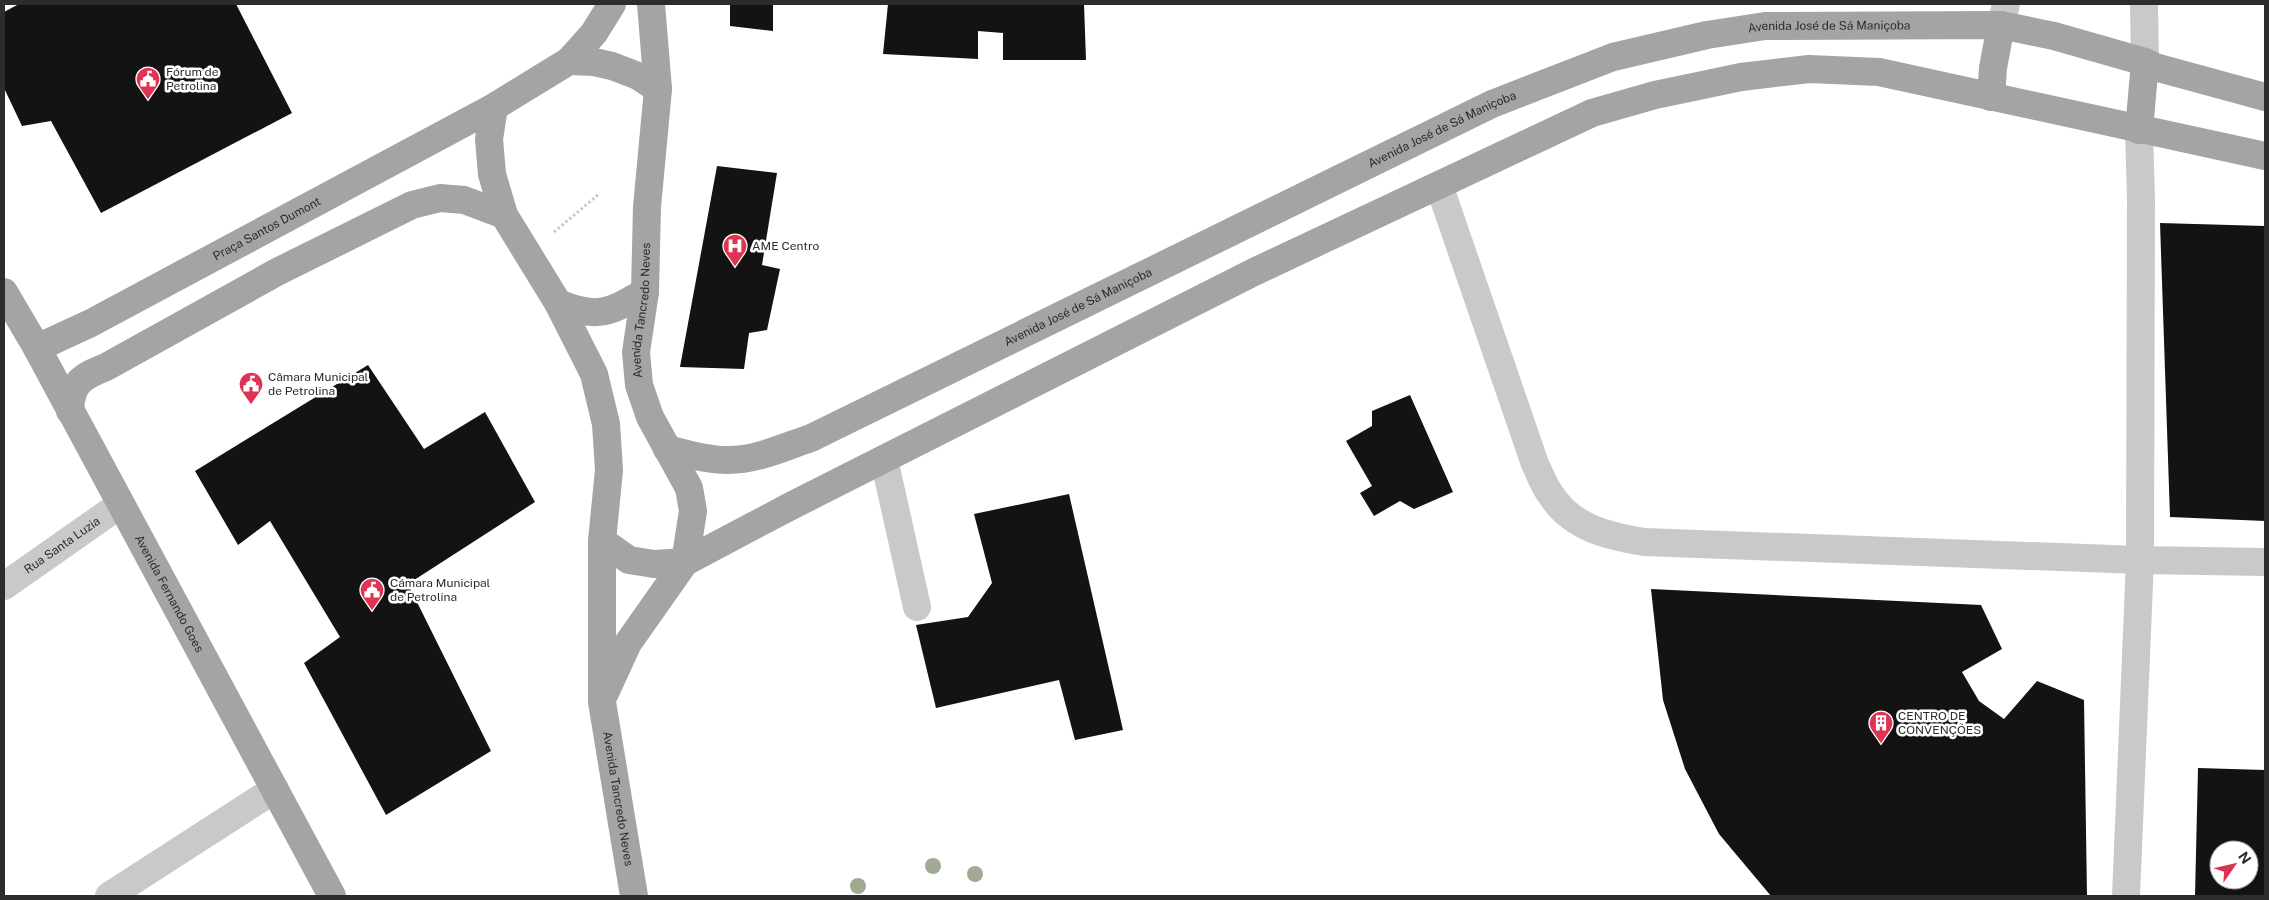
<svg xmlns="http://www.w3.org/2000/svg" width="2269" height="900" viewBox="0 0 2269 900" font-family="'Public Sans',sans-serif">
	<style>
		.building { fill: #131313; fill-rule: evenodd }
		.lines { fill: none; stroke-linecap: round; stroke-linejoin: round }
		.path { stroke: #c9c9c9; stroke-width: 3; stroke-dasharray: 2.5 2.5; stroke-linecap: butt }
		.minor { stroke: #c9c9c9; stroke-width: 28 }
		.major { stroke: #a4a4a4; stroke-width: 28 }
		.tree { fill: #a0aa93 }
		.labels { text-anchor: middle; stroke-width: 5; stroke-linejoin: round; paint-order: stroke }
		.street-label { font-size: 12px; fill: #2c2c2c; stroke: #fff }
		.poi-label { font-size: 12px; fill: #2c2c2c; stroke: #fff; text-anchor: start }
	</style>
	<rect width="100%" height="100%" fill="#fff"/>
	<g class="building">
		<path d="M19 4H236L292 113 101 213 51 121 22 126 4 88V12Z"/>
		<path d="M730 4H773V31L730 26Z"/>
		<path d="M888 4H1084L1086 60H1003V33L978 31V59L883 54Z"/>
		<path d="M717 166 777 173 762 265 780 269 767 330 749 333 744 369 680 367Z"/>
		<path d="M2160 223 2265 226V521L2170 517Z"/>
		<path d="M368 365 424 449 485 412 535 502 408 584 491 751 386 815 304 663 340 637 270 521 238 545 195 471Z"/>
		<path d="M1410 395 1453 492 1414 509 1400 501 1374 516 1360 493 1372 486 1346 441 1372 426V411Z"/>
		<path d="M1069 494 1123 730 1075 740 1059 680 936 708 916 625 968 617 992 583 974 514Z"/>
		<path d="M1651 589 1981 605 2002 649 1962 672 1979 701 2004 719 2037 681 2084 700 2087 896H1771L1719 834 1685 769 1663 700Z"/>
		<path d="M2198 768 2265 770V896H2195ZM2219 850H2249V880H2219Z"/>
	</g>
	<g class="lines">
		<path class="path" d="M554 232 599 194"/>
		<g class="minor">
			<path d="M2144 4 2145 62"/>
			<path d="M2001 25 2006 4"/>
			<path d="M1439 185 1535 464C1540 474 1544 486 1551 495 1572 528 1608 536 1644 542L2140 560 2265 562"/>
			<path d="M884 459 917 607"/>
			<path id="s1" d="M4 586 121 504"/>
			<path d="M109 896 275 789"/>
			<path d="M2126 896 2140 560 2141 199 2139 130"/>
		</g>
		<g class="major">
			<path d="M569 61 594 33 612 4"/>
			<path d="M1991 97 1993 68 2001 25"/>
			<path id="s2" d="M494 107 489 139 492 174 504 215 558 303 594 374 606 424 609 470 602 541V702L634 896"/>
			<path d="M2139 130 2145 62"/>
			<path id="s3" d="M4 292 37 348 332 896"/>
			<path d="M558 303C598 320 610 312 645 292"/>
			<path id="s4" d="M37 348 91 323 494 107 569 61 594 62 612 66 638 76 658 89"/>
			<path d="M70 411C71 383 81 377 106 367L277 272 412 205 440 198 464 200 504 215"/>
			<path id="s5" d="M667 449C687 454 707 460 728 460 757 460 784 447 811 438L1492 104 1613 57 1707 35 1765 26 2001 25 2054 36 2145 62 2155 67 2265 97"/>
			<path d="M602 541 629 560 654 564 685 562 789 507 1254 272 1592 113 1655 95 1741 77 1809 69 1879 72 2265 156"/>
			<path id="s6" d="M605 693 628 643 685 562 693 511 689 488 650 417 639 385 636 352 645 292 647 207 658 89 651 4"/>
		</g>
	</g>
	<g class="tree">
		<circle cx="933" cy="866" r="8"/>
		<circle cx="975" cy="874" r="8"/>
		<circle cx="858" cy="886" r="8"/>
	</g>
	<defs>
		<symbol id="civic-pin" viewBox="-11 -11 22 30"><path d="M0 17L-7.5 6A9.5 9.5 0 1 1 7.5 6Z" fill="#de3352" stroke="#fff"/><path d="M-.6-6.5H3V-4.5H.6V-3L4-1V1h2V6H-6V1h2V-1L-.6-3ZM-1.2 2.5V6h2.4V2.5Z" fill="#fff"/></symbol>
		<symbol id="hospital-pin" viewBox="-11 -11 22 30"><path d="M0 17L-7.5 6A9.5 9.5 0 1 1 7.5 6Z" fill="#de3352" stroke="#fff"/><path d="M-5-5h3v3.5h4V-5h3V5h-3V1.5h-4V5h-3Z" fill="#fff"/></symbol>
		<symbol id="building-pin" viewBox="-11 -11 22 30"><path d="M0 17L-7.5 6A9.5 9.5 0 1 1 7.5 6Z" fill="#de3352" stroke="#fff"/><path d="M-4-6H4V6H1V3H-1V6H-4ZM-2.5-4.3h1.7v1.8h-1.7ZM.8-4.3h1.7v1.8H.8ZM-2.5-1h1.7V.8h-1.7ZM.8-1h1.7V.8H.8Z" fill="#fff"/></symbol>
	</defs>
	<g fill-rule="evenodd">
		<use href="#civic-pin" x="134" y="65" width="28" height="38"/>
		<use href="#hospital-pin" x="721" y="232" width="28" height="38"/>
		<use href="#civic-pin" x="237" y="370" width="28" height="38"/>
		<use href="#civic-pin" x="358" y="576" width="28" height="38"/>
		<use href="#building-pin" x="1867" y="709" width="28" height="38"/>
	</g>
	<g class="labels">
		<g class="street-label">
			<text dy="4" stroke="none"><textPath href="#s5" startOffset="1256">Avenida José de Sá Maniçoba</textPath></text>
			<text dy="4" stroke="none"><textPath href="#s5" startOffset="851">Avenida José de Sá Maniçoba</textPath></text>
			<text dy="4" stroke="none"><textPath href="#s4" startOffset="259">Praça Santos Dumont</textPath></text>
			<text dy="4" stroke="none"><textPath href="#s5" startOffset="446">Avenida José de Sá Maniçoba</textPath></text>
			<text dy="4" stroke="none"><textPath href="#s6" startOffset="419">Avenida Tancredo Neves</textPath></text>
			<text dy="4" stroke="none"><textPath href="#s1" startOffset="71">Rua Santa Luzia</textPath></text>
			<text dy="4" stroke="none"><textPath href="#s3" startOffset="344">Avenida Fernando Goes</textPath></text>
			<text dy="4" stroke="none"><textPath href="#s2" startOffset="721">Avenida Tancredo Neves</textPath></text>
		</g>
		<g class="poi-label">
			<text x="166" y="76">Fórum de<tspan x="166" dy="14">Petrolina</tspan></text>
			<text x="752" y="250">AME Centro</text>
			<text x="268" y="381">Câmara Municipal<tspan x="268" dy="14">de Petrolina</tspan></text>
			<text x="390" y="587">Cámara Municipal<tspan x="390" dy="14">de Petrolina</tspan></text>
			<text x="1898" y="720">CENTRO DE<tspan x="1898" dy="14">CONVENÇÕES</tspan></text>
		</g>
	</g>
	<rect width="2269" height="900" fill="none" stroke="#2c2c2c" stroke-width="10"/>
	<g transform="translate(2234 865) rotate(56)"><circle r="24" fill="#ffffff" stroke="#ababab"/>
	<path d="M0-4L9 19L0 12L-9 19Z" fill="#de3352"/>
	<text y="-8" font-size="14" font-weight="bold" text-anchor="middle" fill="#2c2c2c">N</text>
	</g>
</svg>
